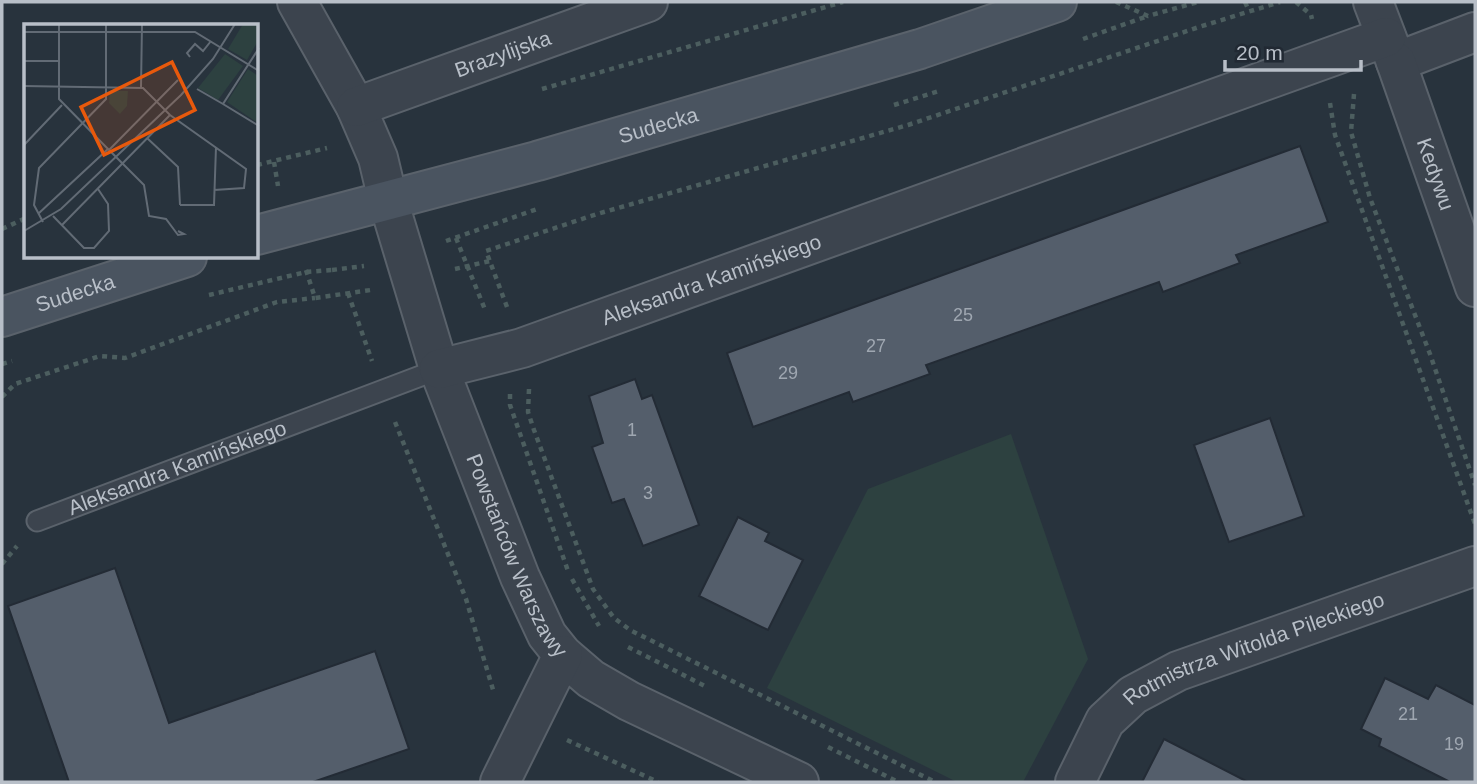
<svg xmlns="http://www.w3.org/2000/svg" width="1477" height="784" viewBox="0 0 1477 784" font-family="Helvetica,sans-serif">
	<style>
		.green { fill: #2d4140 }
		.building { fill: #545e6b; stroke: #232b35; stroke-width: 2 }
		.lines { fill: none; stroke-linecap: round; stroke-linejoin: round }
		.lane-casing { stroke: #5a626b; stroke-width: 23 }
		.street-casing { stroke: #5a626b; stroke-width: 42 }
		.secondary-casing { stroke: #5a626b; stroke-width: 42 }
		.path { stroke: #4c5e5f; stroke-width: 4.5; stroke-dasharray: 5 5; stroke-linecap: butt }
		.lane { stroke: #3c444e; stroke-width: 19 }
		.street { stroke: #3c444e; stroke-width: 38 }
		.secondary { stroke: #4a5460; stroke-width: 38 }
		.labels { text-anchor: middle; stroke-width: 7; stroke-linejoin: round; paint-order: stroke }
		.number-label { font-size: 18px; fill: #9fa7b1 }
		.street-label { font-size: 21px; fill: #b8bfc8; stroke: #212933 }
		.inset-road { fill: none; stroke: #626b75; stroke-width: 2 }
		.view { fill: #e8590c; fill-opacity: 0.15; stroke: #e8590c; stroke-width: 3.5 }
		.inset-edge { fill: none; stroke: #b8bfc8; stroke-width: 3.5 }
	</style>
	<rect width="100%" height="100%" fill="#28333d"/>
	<path class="green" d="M1011 434 1088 659 1023 782H957L767 688 868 489Z"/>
	<g class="building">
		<path d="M1300 146 1328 222 1236 255 1240 263 1163 292 1159 282 926 365 930 374 853 402 849 392 753 427 727 353Z"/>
		<path d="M635 379 642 399 652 395 699 525 643 546 624 499 612 503 603 478 592 447 603 443 589 396Z"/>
		<path d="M1270 418 1304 516 1229 542 1194 445Z"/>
		<path d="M738 517 769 533 765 541 803 560 768 630 699 596Z"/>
		<path d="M115 568 169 723 375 651 409 749 313 782H69L8 606Z"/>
		<path d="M1385 678 1428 699 1436 685 1475 705V782H1450L1379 746 1381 739 1361 729Z"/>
		<path d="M1164 739 1248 782H1142Z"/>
	</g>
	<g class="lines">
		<defs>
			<g id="lane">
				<path id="s1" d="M37 521 439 369"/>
			</g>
			<g id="street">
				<path id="s2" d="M297 2 356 107 378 158 388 200 439 369 520 577 547 635 563 655 591 679 629 701 799 782"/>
				<path d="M1373 2 1396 62 1475 32"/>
				<path id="s3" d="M1396 62 1475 287"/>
				<path id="s4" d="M356 107 648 2"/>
				<path id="s5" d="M439 369 522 348 1386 37"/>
				<path d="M500 782 563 655"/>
				<path id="s6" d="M1075 782 1105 721 1133 695 1178 671 1475 566"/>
			</g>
			<g id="secondary">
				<path id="s7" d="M257 235 537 161 920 49 1057 2"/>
				<path id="s8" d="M2 317 187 257"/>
			</g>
		</defs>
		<use href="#lane" class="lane-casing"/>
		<use href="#street" class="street-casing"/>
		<use href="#secondary" class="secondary-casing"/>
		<g class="path">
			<path d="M1116 2 1148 16 1198 2"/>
			<path d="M1245 2 1249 11"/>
			<path d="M1296 2 1311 15 1312 19"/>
			<path d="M1083 39 1148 16"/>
			<path d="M542 89 843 2"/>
			<path d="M1354 94 1351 132 1370 198 1430 354 1475 485"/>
			<path d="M1330 103 1335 135 1475 524"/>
			<path d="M894 105 939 91"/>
			<path d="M274 162 278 186"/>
			<path d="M257 165 327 148"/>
			<path d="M2 229 26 218"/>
			<path d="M456 238 486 312"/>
			<path d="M446 241 540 208"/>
			<path d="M455 269 490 261"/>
			<path d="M306 270 315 298 371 290"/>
			<path d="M332 270 364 266"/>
			<path d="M348 293 372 361"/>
			<path d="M209 295 306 272 332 270V267"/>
			<path d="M507 307 486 251 597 214 908 125 1199 27 1280 2"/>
			<path d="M2 364 12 361"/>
			<path d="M529 389 528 412 534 430 593 589 614 618 630 630 935 782"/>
			<path d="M510 394V405L568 571"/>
			<path d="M2 397 15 384 100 356 125 358 277 302 315 298"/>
			<path d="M395 422 466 599 494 693"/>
			<path d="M2 564 17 546"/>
			<path d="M572 579 599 626"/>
			<path d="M628 647 705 686"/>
			<path d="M567 740 658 782"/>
			<path d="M828 747 898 782"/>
		</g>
		<use href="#lane" class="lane"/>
		<use href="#street" class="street"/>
		<use href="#secondary" class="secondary"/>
	</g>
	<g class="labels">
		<g class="number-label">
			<text x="963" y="321">25</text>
			<text x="876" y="352">27</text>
			<text x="788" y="379">29</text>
			<text x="632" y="436">1</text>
			<text x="648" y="499">3</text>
			<text x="1408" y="720">21</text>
			<text x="1454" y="750">19</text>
		</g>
		<g class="street-label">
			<text dy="7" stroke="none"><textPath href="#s4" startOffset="156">Brazylijska</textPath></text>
			<text dy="7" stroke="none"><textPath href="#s7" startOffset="416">Sudecka</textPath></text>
			<text dy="7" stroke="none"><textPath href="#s3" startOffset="119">Kedywu</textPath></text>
			<text dy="7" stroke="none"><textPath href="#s5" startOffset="287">Aleksandra Kamińskiego</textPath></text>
			<text dy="7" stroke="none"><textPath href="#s8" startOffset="77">Sudecka</textPath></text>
			<text dy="7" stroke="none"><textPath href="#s1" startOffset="150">Aleksandra Kamińskiego</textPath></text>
			<text dy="7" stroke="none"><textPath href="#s2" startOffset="598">Powstańców Warszawy</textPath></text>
			<text dy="7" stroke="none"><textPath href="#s6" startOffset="236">Rotmistrza Witolda Pileckiego</textPath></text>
		</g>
	</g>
	<g transform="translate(24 24)">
		<rect width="234" height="234" fill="#28333d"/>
		<path d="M219 0H234V17L223 36 204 25ZM201 30 219 42 194 76 174 64ZM224 45 234 52V99L203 78ZM86 67H104L103 82 96 90 85 79Z" fill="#2d4140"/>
		<path class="inset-road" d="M35 0V75L84 125M0 8H171L235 47M235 24 199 80 235 102M166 33 163 29 171 20 179 27 187 17M0 37H35M0 62 119 64 146 91 222 145 220 164 190 166M117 63 118 0M173 65 199 80M123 114 154 143 156 181M0 121 38 81M85 126 154 56M156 181H190L192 123M14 190 84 125 120 161 125 192 142 195 154 211 160 210 154 207M29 192 60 224H70L85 207 84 180 74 165M19 198 10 181 15 144 82 75V0M38 201 146 91M0 207 37 185 157 71 189 35 211 0"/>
		<path class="view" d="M148 38 171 86 80 131 57 83Z"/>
		<rect width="234" height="234" class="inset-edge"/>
	</g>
	<rect width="1477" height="784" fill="none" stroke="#b8bfc8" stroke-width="7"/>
	<path d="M1225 60v10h136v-10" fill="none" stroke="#b8bfc8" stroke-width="3.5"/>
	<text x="1236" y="60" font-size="21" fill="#b8bfc8" stroke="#212933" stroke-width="5" paint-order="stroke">20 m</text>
</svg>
